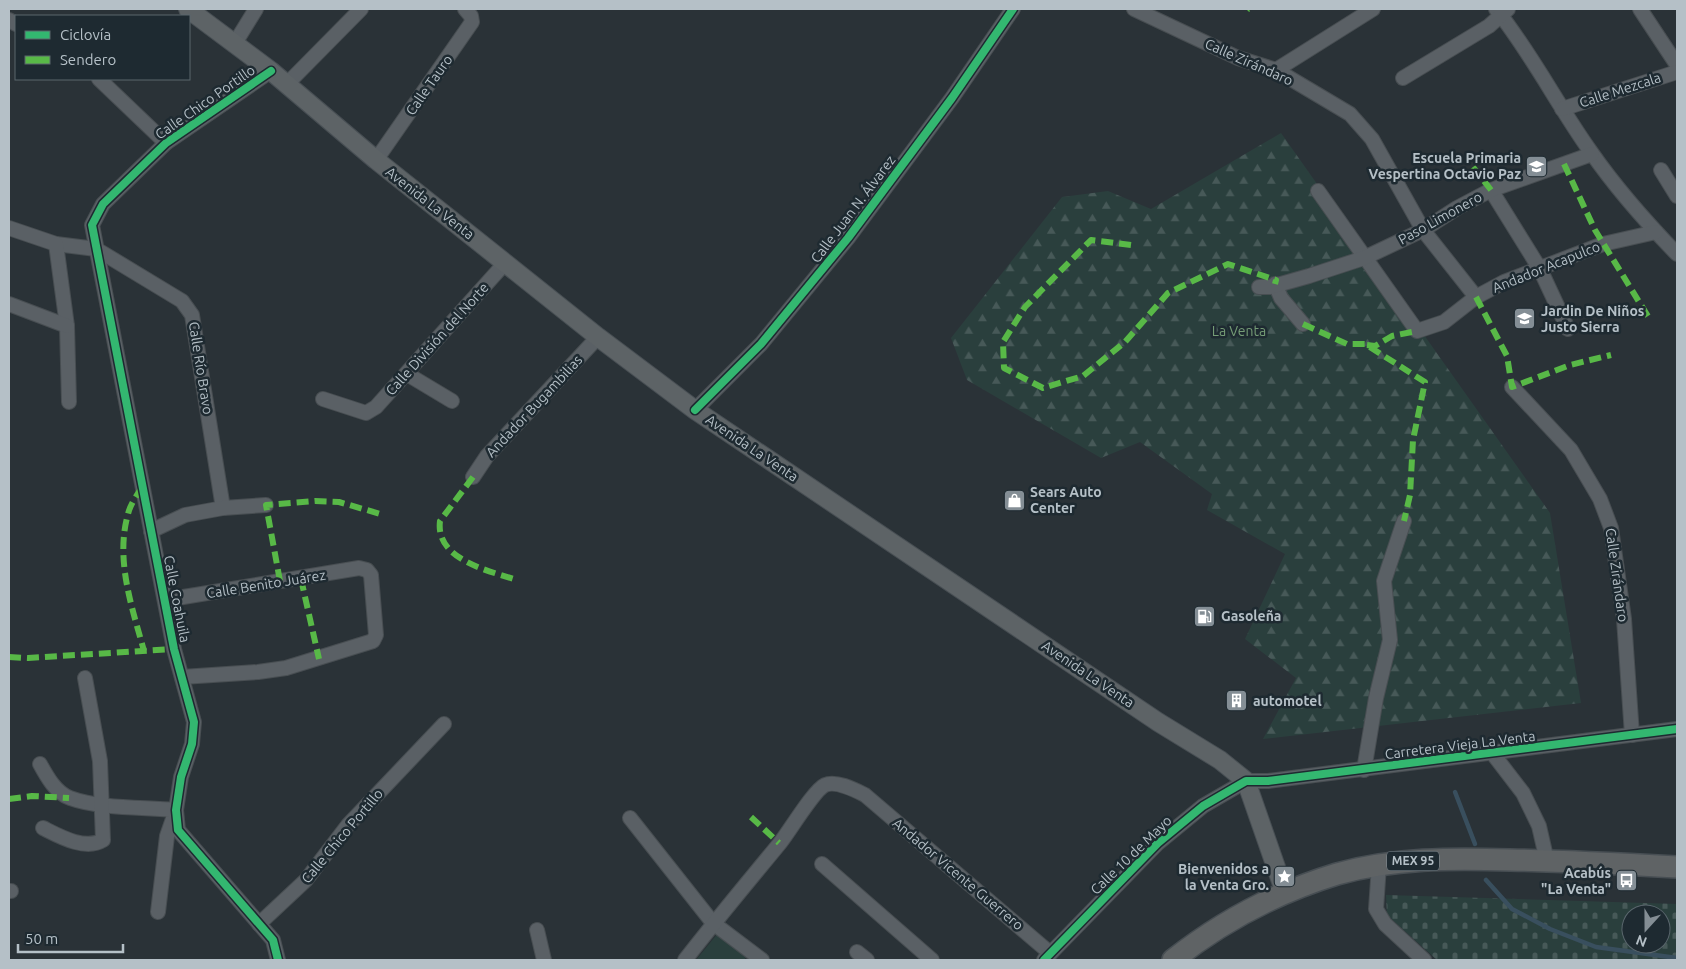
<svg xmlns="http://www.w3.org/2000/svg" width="1686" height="969" viewBox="0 0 1686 969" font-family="Ubuntu,sans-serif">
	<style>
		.forest { fill: url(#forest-firs) }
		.cemetery { fill: url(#cemetery-stones); fill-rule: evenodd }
		.garden { fill: #2a3f3d }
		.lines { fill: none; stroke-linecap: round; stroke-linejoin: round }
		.stream { stroke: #394f5e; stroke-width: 4.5 }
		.minor-casing { stroke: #484e52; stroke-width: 16 }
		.major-casing { stroke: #484f54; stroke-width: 20 }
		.highway-casing { stroke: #474e53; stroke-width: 24 }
		.minor { stroke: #5a6065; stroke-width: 14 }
		.major { stroke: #5d6366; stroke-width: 18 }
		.highway { stroke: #5f6365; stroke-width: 21 }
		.quiet { stroke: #58b947; stroke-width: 6; stroke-dasharray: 12 6; stroke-linecap: butt }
		.cycleway-casing { stroke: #1e2a31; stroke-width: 11 }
		.cycleway { stroke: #33b770; stroke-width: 8 }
		.labels { text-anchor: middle; stroke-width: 5; stroke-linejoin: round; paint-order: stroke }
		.shield { fill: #1e2a31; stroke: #88939a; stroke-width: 1 }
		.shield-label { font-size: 12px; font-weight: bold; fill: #b5c0c7 }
		.street-label { font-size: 14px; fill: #b5c0c7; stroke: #1e2a31 }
		.poi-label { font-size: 14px; font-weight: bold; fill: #b5c0c7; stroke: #1e2a31; text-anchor: start }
		.park-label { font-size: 14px; fill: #759c76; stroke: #1e2a31 }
	</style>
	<defs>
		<pattern id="forest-firs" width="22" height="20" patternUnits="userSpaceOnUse" patternTransform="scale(1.25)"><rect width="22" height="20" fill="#2a3f3d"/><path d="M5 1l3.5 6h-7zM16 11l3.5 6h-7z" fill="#475958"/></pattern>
		<pattern id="cemetery-stones" width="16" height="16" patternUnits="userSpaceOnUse" patternTransform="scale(1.25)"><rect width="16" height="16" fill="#2a3f3d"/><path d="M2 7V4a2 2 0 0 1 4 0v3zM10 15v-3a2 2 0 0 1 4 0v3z" fill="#475958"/></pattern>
	</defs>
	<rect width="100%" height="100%" fill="#2a3237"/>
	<path class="forest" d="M1281 133 1550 513 1581 703 1263 739 1296 678 1245 639 1285 554 1207 510 1212 494 1140 442 1101 458 967 380 951 338 1062 197 1108 191 1151 209Z"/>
	<path class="cemetery" d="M1386 895 1677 904V960H1437L1387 915ZM1631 914H1661V944H1631Z"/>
	<path class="garden" d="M719 932 746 957 744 960H696Z"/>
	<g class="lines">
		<g class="stream">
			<path d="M1455 792 1475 844"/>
			<path d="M1486 880 1512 909 1550 929 1596 947 1677 958"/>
		</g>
		<defs>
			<g id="minor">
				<path d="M1134 9 1238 58 1276 70 1350 114 1372 139 1423 230 1476 297"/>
				<path d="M1496 9C1532 54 1558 106 1591 152 1616 188 1647 223 1677 254"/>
				<path d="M1640 9 1677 65"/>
				<path d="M9 20 16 24"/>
				<path d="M235 43 256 9"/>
				<path d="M1276 70 1373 9"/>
				<path d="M271 71 166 143 103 204 92 225 174 649 194 722 192 744 181 777 176 810 178 830 273 940 278 960"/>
				<path d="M1403 78 1489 26 1508 9"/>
				<path d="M99 79 166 143"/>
				<path d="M286 85 361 9"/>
				<path d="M1562 109 1677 72"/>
				<path d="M376 160 472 22 471 16 465 9"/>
				<path d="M1661 170 1677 196"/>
				<path d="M1491 190 1540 269 1568 329"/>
				<path d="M1318 191 1417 331 1444 322 1476 297 1504 282 1603 244 1656 232"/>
				<path d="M9 228 56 244 96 249 182 301 192 315 223 508"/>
				<path d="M56 244 67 326 69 402"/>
				<path d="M1275 284 1281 298 1303 324"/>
				<path d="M1259 287H1270L1309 276 1364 258 1423 230 1457 208 1491 190 1592 154"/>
				<path d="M9 304 67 326"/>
				<path d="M407 374 452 401"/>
				<path d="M1512 387 1571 450 1600 499 1611 528 1624 619 1632 735"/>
				<path d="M323 399 366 413 376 407 506 262"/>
				<path d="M695 410 761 344 848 238 952 98 1013 9"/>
				<path d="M473 477 487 456 598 337"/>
				<path d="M151 531 185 515 223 508 266 505"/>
				<path d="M165 600 359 568 367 570 371 575 376 635 373 641 286 668 258 672 182 677"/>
				<path d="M1493 754 1523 793 1539 826 1547 861"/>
				<path d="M40 764C47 777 56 793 70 798 100 809 144 807 176 810L167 836 158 912"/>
				<path d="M1364 770 1376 698 1390 640 1384 581 1404 521"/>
				<path d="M630 818 713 923 762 960"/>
				<path d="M43 828C59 836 85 851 103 840L100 761 85 678"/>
				<path d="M822 864 932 960"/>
				<path d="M1379 865 1376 909 1385 924 1424 960"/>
				<path d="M9 891H11"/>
				<path d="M259 924 306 880 348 825 444 724"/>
				<path d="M537 930 544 960"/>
				<path d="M857 952 867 960"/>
				<path d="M685 960C716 920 748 882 780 843 789 832 814 790 825 785 836 780 855 790 865 795L1050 953"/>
				<path d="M1044 960 1158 843 1203 806 1246 781H1268L1677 729"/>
			</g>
			<path id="major" d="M188 9 271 71 376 160 598 337 695 410 1158 722 1220 760 1246 781 1285 893"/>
			<path id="highway" d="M1173 960C1221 922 1278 892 1337 874 1393 858 1453 858 1510 860 1566 861 1622 864 1677 867"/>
		</defs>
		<use href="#minor" class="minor-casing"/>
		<use href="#major" class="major-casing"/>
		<use href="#highway" class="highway-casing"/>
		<use href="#minor" class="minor"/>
		<use href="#major" class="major"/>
		<use href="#highway" class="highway"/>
		<g class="quiet">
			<path d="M1247 10 1248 9"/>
			<path d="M1564 164 1595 230 1649 318"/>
			<path d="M1473 167 1491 190"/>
			<path d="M1131 245 1091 240 1025 307 1003 342 1004 368 1043 388 1083 376 1125 342 1168 293 1228 264 1276 280 1275 284"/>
			<path d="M1476 297 1507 356 1512 387 1570 365 1611 355"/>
			<path d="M1303 324 1347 344H1365L1425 382 1413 440 1410 495 1404 521"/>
			<path d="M1367 345 1375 346 1392 336 1417 331"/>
			<path d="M473 477 440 521C435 560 490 571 517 580"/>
			<path d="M142 487C137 495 130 505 128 514 115 560 132 607 144 651"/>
			<path d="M301 579 319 659"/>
			<path d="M280 581 266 505 315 501 339 502 384 515"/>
			<path d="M9 657 28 658 174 649"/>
			<path d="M9 799 32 796 69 798"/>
			<path d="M751 817 779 843"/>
		</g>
		<defs>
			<g id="cycleway">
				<path d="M271 71 166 143 103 204 92 225 174 649 194 722 192 744 181 777 176 810 178 830 273 940 278 960"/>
				<path d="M695 410 761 344 848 238 952 98 1013 9"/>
				<path d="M1044 960 1158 843 1203 806 1246 781H1268L1677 729"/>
			</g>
		</defs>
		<use href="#cycleway" class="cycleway-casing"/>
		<use href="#cycleway" class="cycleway"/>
	</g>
	<defs>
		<symbol id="school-square" viewBox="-11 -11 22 22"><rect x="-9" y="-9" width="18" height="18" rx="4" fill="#848e95" stroke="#1e2a31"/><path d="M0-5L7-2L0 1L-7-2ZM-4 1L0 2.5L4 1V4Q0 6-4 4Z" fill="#fff"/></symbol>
		<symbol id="shop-square" viewBox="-11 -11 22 22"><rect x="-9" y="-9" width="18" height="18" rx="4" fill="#848e95" stroke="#1e2a31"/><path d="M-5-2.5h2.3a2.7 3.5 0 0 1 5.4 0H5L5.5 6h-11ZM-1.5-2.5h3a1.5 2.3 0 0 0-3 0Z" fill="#fff"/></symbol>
		<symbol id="fuel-square" viewBox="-11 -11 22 22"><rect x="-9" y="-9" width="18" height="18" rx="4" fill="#848e95" stroke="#1e2a31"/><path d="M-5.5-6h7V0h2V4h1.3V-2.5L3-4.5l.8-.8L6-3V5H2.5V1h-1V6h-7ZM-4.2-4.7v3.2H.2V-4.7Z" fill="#fff"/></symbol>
		<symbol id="building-square" viewBox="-11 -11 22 22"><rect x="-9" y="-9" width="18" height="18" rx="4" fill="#848e95" stroke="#1e2a31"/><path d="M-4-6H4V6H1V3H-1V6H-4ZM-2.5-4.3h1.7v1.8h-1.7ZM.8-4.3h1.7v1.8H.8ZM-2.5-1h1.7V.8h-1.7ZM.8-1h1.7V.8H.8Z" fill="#fff"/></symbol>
		<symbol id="sight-square" viewBox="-11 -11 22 22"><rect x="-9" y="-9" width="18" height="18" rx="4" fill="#848e95" stroke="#1e2a31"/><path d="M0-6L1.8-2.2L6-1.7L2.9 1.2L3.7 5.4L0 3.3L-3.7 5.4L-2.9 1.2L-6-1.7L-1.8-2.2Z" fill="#fff"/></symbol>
		<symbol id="bus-square" viewBox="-11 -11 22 22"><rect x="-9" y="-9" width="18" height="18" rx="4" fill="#848e95" stroke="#1e2a31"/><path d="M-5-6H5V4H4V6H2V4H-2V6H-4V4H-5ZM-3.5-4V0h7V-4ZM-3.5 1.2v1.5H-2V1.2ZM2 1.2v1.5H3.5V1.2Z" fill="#fff"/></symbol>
	</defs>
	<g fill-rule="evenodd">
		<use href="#school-square" x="1524" y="154" width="25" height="25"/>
		<use href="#school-square" x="1512" y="306" width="25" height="25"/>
		<use href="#shop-square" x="1002" y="488" width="25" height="25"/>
		<use href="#fuel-square" x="1192" y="604" width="25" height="25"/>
		<use href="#building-square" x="1224" y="688" width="25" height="25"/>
		<use href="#sight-square" x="1272" y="864" width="25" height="25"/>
		<use href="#bus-square" x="1614" y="868" width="25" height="25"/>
	</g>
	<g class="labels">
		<rect class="shield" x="1387" y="851.5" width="52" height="19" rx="4"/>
		<g class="shield-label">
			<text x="1413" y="865">MEX 95</text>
		</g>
		<g class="street-label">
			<text transform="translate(1249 62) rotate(24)" y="5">Calle Zirándaro</text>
			<text transform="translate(429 85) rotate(-55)" y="5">Calle Tauro</text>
			<text transform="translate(1620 90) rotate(-18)" y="5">Calle Mezcala</text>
			<text transform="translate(205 102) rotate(-35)" y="5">Calle Chico Portillo</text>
			<text transform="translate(430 203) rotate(38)" y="5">Avenida La Venta</text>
			<text transform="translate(853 209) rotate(-53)" y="5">Calle Juan N. Álvarez</text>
			<text transform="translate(1440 218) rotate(-29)" y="5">Paso Limonero</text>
			<text transform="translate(1546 267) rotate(-22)" y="5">Andador Acapulco</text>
			<text transform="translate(437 339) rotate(-48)" y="5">Calle División del Norte</text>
			<text transform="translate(201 368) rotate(81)" y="5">Calle Río Bravo</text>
			<text transform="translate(534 406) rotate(-47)" y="5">Andador Bugambilias</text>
			<text transform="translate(752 448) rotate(34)" y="5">Avenida La Venta</text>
			<text transform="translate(1617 575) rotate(82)" y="5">Calle Zirándaro</text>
			<text transform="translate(266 584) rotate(-9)" y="5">Calle Benito Juárez</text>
			<text transform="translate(177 599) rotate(79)" y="5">Calle Coahuila</text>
			<text transform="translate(1088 674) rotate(34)" y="5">Avenida La Venta</text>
			<text transform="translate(1460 745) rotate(-7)" y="5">Carretera Vieja La Venta</text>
			<text transform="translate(342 836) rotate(-50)" y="5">Calle Chico Portillo</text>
			<text transform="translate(1131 855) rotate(-44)" y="5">Calle 10 de Mayo</text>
			<text transform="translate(958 874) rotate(40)" y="5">Andador Vicente Guerrero</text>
		</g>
		<g class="poi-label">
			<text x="1521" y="163" text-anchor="end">Escuela Primaria<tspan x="1521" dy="16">Vespertina Octavio Paz</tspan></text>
			<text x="1541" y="316">Jardin De Niños<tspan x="1541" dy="16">Justo Sierra</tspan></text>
			<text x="1030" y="497">Sears Auto<tspan x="1030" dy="16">Center</tspan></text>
			<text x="1221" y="621">Gasoleña</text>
			<text x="1253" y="706">automotel</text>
			<text x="1269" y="874" text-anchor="end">Bienvenidos a<tspan x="1269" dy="16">la Venta Gro.</tspan></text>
			<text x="1611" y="878" text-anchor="end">Acabús<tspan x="1611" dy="16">"La Venta"</tspan></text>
		</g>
		<g class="park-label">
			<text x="1239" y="336">La Venta</text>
		</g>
	</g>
	<rect width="1686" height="969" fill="none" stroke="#b5c0c7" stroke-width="20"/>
	<rect x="15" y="15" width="175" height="65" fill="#1e2a31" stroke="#5a666d"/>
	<rect x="25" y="31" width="25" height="8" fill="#33b770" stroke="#5a666d"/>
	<text x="60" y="40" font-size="15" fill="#b5c0c7">Ciclovía</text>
	<rect x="25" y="56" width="25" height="8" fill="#58b947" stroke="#5a666d"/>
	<text x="60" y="65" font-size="15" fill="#b5c0c7">Sendero</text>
	<g transform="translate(1646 929) rotate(201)"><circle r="24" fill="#1e2a31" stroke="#5a666d"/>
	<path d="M0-4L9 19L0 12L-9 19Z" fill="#848e95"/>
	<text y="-8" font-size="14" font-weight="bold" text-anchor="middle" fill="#b5c0c7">N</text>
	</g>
	<path d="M18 944v8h105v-8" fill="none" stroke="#b5c0c7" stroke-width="2.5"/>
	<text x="25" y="944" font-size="15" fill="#b5c0c7" stroke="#1e2a31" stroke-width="4" paint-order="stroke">50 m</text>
</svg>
